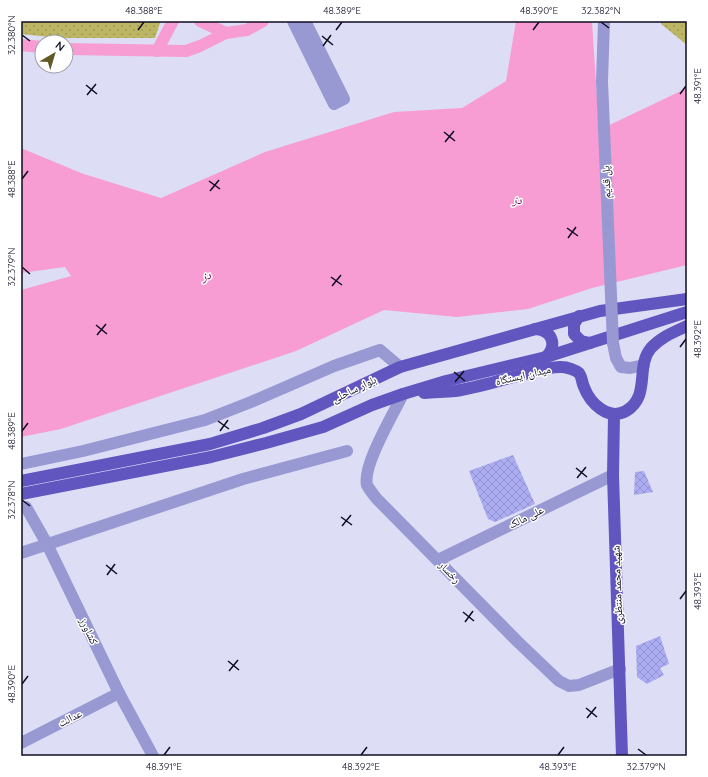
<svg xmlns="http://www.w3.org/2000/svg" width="708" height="777" viewBox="0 0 708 777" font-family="Quicksand,'Noto Naskh Arabic',sans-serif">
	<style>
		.park { fill: url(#park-dots) }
		.water { fill: #f79dd3 }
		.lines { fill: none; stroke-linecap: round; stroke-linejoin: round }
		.canal { stroke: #f79dd3; stroke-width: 12 }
		.building { fill: url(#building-cross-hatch) }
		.minor { stroke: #9898d2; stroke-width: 12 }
		.major { stroke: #6156bf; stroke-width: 12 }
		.minor-bridge { stroke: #9898d2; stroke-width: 12 }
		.ticks { fill: none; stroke: #0f0d22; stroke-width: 1.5 }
		.labels { text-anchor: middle; stroke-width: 3; stroke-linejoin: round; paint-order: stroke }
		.street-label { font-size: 11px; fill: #0f0d22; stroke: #fff }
		.water-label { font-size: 12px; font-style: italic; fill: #6f0051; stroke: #fff }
		.neatline { fill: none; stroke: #0f0d22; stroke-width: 1.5 }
		.ticks-label { font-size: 10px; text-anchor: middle; fill: #0f0d22 }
	</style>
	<defs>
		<pattern id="park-dots" width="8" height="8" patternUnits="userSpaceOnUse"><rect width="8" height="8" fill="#bcb563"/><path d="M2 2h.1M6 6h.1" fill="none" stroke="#a09a56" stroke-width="1.8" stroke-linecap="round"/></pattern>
		<pattern id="building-cross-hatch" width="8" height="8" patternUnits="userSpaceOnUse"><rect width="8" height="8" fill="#acacf3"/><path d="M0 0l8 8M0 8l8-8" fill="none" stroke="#9393d0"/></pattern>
	</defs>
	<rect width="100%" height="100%" fill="#dddef6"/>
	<g class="park">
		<path d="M21 21H162L160 23 155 38H60L21 34Z"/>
		<path d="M661 21H687V45L661 24Z"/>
	</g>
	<path class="water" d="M516 21H592L599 130 687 88V265L592 288 528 309 457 317 384 310 296 351 61 429 21 437V290L71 276 65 267 21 273V148L81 173 161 198 265 152 394 112 462 108 506 81Z"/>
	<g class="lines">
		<g class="canal">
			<path d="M200 21 226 33"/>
			<path d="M21 45 42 47"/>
			<path d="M66 49 186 51 200 46 226 33 247 30 263 21"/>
			<path d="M157 51 173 21"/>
		</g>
	</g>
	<g class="building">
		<path d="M513 455 535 504 495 522 488 519 469 471Z"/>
		<path d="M644 471 653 492 634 495 635 472Z"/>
		<path d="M660 636 669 664 660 668 664 675 647 684 637 677 636 646Z"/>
	</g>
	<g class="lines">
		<g class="minor">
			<path d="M293 21 334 104 344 99 305 21"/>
			<path d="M613 343 616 358 621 367 630 368 644 365"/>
			<path d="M403 394C394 413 362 466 367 485 369 489 373 494 376 498L518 642 559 681 569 686 579 685 620 669"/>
			<path d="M21 464 83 451 205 420 251 402 334 366 380 350 400 367"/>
			<path d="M26 507 47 544 119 693 153 756"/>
			<path d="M21 553 243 479 347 451"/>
			<path d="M438 560 613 475"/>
			<path d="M21 743 119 693"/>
		</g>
		<g class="major">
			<path d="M579 316 574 324V334L581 341 590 343"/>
			<path d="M535 329C552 330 558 345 546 357"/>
			<path d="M424 393C435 392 445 392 455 391 476 388 497 381 517 376 530 373 549 366 562 367 567 367 575 370 579 373 582 377 582 383 584 387 590 403 608 421 626 411 651 396 635 367 651 348 661 337 674 332 687 326"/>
			<path d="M614 415 613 475 622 756"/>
			<path d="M21 481 210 444 263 428 301 414 400 367 600 311 687 299"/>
			<path d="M21 494 211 457 266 443 323 427 372 405 403 394 446 381 546 357 687 312"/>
		</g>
		<path class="minor-bridge" d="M604 21 602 81 613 343"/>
	</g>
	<path class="ticks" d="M601 22 609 28M138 30 144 22M336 30 342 22M533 30 539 22M22 35 30 41M322 36 333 45M323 46 331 35M86 85 97 94M680 94 686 86M87 95 96 84M444 132 455 141M445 142 454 131M22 179 28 171M209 181 220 189M210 191 219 180M567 228 578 236M568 238 576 227M22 267 30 274M331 277 342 285M332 286 341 275M96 325 107 334M97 335 106 324M680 347 686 339M454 372 465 381M455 382 464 371M218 421 229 429M22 431 28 423M220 431 228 420M576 468 587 477M577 478 586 467M22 500 30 506M341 517 352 525M342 526 351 515M106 565 117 574M107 575 115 564M680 599 686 591M463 612 474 621M465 622 473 611M228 661 239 670M229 671 238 660M22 684 28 676M586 708 597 717M587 718 596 707M638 749 646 755M164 755 170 747M361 755 367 747M558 755 564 747"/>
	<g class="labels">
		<g class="street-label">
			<text transform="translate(606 182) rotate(-92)" y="4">پل قدیم</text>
			<text transform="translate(523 375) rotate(-13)" y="4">میدان ایستگاه</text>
			<text transform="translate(354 389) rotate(-26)" y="4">بلوار ساحلی</text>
			<text transform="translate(526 517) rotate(-26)" y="4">علی مالک</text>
			<text transform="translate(450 572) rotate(46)" y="4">رخسار</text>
			<text transform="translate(617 585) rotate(-92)" y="4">شهید محمد منتظری</text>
			<text transform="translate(89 631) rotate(64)" y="4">کشاورز</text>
			<text transform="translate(70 718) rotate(-27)" y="4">عدالت</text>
		</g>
		<g class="water-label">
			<text x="517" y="204">دز</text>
			<text transform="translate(206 276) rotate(-18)" y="4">دز</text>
		</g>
	</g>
	<rect width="708" height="777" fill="none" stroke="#ffffff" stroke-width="44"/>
	<g transform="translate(54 54) rotate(38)"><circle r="19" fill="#ffffff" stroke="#9f9ea7"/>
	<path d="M0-3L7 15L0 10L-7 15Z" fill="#5f5a26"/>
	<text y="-6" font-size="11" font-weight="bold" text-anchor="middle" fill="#0f0d22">N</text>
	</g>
	<rect x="22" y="22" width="664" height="733" class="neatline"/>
	<g class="ticks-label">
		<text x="144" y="14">48.388°E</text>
		<text x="342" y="14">48.389°E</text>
		<text x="539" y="14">48.390°E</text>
		<text x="601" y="14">32.382°N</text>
		<text transform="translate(11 35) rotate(-90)" y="4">32.380°N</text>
		<text transform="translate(697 86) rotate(-90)" y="4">48.391°E</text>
		<text transform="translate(11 179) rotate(-90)" y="4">48.388°E</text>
		<text transform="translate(11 267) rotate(-90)" y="4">32.379°N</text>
		<text transform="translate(697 339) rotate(-90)" y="4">48.392°E</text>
		<text transform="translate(11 431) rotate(-90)" y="4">48.389°E</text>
		<text transform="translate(11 500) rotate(-90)" y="4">32.378°N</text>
		<text transform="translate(697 591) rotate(-90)" y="4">48.393°E</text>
		<text transform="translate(11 684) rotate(-90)" y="4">48.390°E</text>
		<text x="164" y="770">48.391°E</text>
		<text x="361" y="770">48.392°E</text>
		<text x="558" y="770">48.393°E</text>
		<text x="646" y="770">32.379°N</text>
	</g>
</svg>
